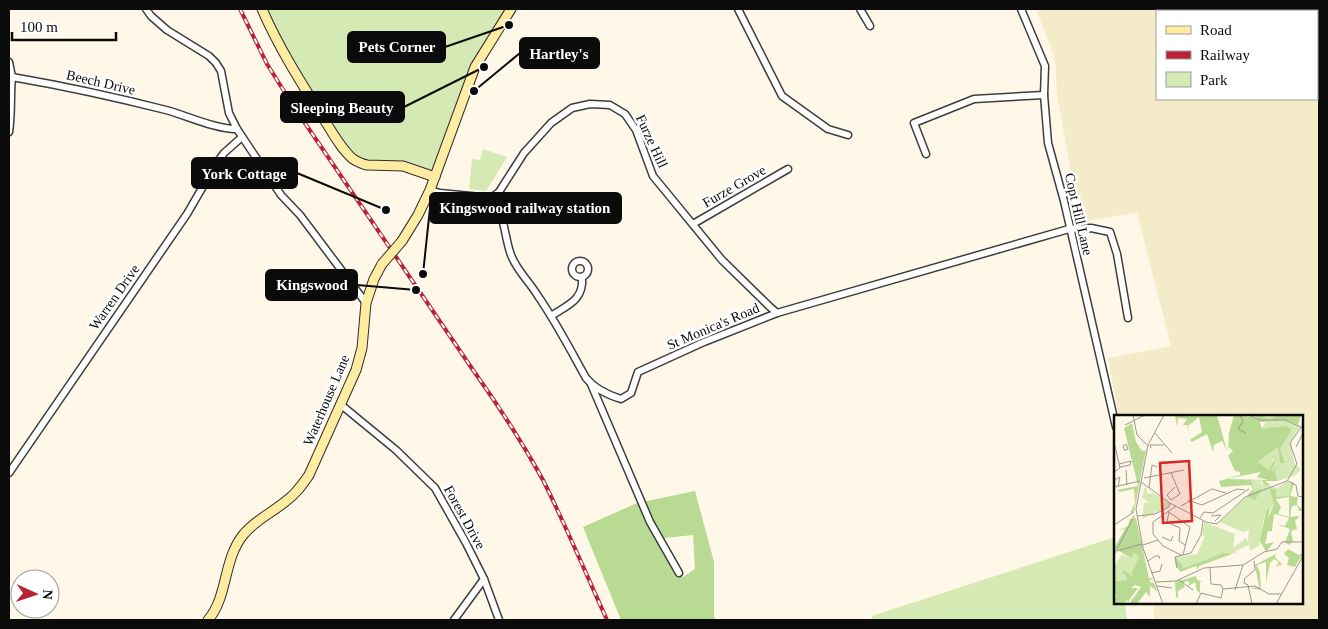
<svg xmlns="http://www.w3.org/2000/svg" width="1328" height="629" viewBox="0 0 1328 629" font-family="Georgia,serif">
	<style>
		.farmland { fill: #f4ecc9; fill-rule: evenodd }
		.green { fill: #d4e9b3 }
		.forest { fill: #b9da92; fill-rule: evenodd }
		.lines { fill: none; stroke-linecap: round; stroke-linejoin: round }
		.street-casing { stroke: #3e3e3e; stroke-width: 9 }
		.secondary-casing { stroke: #2d2d2d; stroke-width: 11 }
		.street { stroke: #fff; stroke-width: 6 }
		.secondary { stroke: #ffeca3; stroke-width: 9 }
		.rail-casing { stroke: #bb2238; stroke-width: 4 }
		.rail { stroke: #fff; stroke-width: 2; stroke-dasharray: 5.5; stroke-linecap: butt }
		.secondary-bridge-casing { stroke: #2d2d2d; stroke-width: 11; stroke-linecap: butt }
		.secondary-bridge { stroke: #ffeca3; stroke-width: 9 }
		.labels { text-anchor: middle; stroke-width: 5; stroke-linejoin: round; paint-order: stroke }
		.street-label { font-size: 14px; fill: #0b0b0b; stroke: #fff }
		.inset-road { fill: none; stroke: #9d9990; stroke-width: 1 }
		.view { fill: #d62828; fill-opacity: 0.15; stroke: #d62828; stroke-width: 2.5 }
		.inset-edge { fill: none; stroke: #0b0b0b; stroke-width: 2.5 }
		.leader { fill: none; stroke: #0b0b0b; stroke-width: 2 }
		.callout-dot { fill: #0b0b0b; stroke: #fff; stroke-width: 2 }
		.callout { fill: #0b0b0b; stroke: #0b0b0b; stroke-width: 2 }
		.callout-label { font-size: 15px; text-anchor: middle; font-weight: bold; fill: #fff }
	</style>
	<rect width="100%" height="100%" fill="#fff8e8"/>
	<path class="farmland" d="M1036 9H1319V620H1154L1153 603H1302V416H1119L1108 358 1171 346 1137 213 1080 222 1057 95 1055 59ZM1157 11H1317V99H1157Z"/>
	<g class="green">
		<path d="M262 9H511L475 67 435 177 423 172 367 165 341 146Z"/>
		<path d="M483 149 507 157 486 191 469 189 472 159 480 160Z"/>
		<path d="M1115 537 1116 603H1125L1127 620H873L872 616Z"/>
	</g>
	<path class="forest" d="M695 491 714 562V617L716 620H621L583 527 637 503ZM693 535 695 569 683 577 675 575 655 539Z"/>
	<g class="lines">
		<defs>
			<g id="street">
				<path d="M146 9 151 16 167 30 209 56 216 63 221 71 229 113 237 129 281 195 300 215 366 303"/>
				<path d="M738 9 782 96 828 129 848 135"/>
				<path d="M860 9 870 26"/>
				<path d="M1021 9 1045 66 1044 95 1048 143 1064 201 1116 427"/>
				<path d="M9 62 12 77"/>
				<path d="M9 132C12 113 10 96 12 77 64 86 115 97 166 110 185 115 218 130 237 129"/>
				<path d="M926 154 914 123 974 99 1044 95"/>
				<path d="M430 190 440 193 491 198 499 192 524 153 551 123 572 108 590 104 610 105 625 114 636 130 653 176 722 260 770 307 777 313"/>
				<path d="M491 198C505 213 504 236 511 255 517 271 529 281 538 296 556 322 571 351 586 378 595 389 608 395 621 399L631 393 638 372 704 342 777 313 1069 229 1091 228 1110 232 1117 254 1128 318"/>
				<path d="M693 224 788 169"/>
				<circle cx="580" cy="269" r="8"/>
				<path d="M551 316C568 305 584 300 582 277"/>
				<path d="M591 384 650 522 679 573"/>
				<path d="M340 404 396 450 435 488 466 543 484 579 499 620"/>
				<path d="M9 473 187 214 216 164 224 153 242 137"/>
				<path d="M454 620 484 579"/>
			</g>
			<g id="secondary">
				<path d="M262 9C278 46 300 81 322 116 331 130 340 148 353 159 358 162 362 164 367 165L403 166 435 177"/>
				<path d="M402 241 418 215 430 190 475 67 511 9"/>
				<path d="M208 620C228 597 223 560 243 535 255 520 272 513 286 501 296 494 302 485 309 475L356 370 362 348 366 303 374 279 382 264"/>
			</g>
		</defs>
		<use href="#street" class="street-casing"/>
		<use href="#secondary" class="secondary-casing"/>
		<use href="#street" class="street"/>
		<use href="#secondary" class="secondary"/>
		<defs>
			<path id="rail" d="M240 9 267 64 294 107 473 370C498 405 522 442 543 480 566 526 586 574 607 620"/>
		</defs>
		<use href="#rail" class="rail-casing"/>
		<use href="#rail" class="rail"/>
		<defs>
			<path id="secondary-bridge" d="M382 264 402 241"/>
		</defs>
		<use href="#secondary-bridge" class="secondary-bridge-casing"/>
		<use href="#secondary-bridge" class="secondary-bridge"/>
	</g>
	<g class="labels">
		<g class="street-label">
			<text transform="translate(101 82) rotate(13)" y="5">Beech Drive</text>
			<text transform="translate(652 141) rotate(65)" y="5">Furze Hill</text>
			<text transform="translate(734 186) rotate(-30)" y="5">Furze Grove</text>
			<text transform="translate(1079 214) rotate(77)" y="5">Copt Hill Lane</text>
			<text transform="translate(114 297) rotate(-55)" y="5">Warren Drive</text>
			<text transform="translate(713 326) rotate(-23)" y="5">St Monica's Road</text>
			<text transform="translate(326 400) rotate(-67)" y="5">Waterhouse Lane</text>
			<text transform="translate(465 517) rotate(61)" y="5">Forest Drive</text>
		</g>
	</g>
	<g transform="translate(1114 415)">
		<rect width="189" height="189" fill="#fff8e8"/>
		<path d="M135 0H187L184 9 186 12 177 26 180 48 187 54 182 60 164 66 156 56 161 49 162 43H158L161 48 155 55 144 47 164 32 169 49 166 34 178 13 147 14 152 6ZM137 65H147V72L148 67 163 73 173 66 176 68V81L163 83 157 74 160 91 154 103 158 92 152 96 149 107 146 130 136 136 135 130 121 136 123 138 106 140 68 153 64 142 83 139 91 121 88 120 90 107 121 119 119 133 132 123 134 127 135 115 129 117 106 107 140 74ZM31 70 34 79 39 78 56 88V91L28 104 30 88 35 87 28 83ZM20 137 26 142 21 163 10 155 7 157 11 158 13 165 0 166V152L8 139 22 146 18 143Z" fill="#d4e9b3"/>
		<path d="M61 0H103L113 36 108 26 100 30 99 37 93 19 78 27 76 25 88 17 85 2 74 11 76 20 73 10H69L73 4 64 3 63 12ZM120 0 143 3 142 0H147L155 5 163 0H187L184 9 170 5 146 7 148 14 172 11 178 14 166 34 171 48H167L160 57 164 66H151L156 70 153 71 147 65H137L140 74 138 78 148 73 141 85 133 81 139 74 137 70 107 72 105 66 113 64 154 65 143 62 147 57 106 65 126 60V57L121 56 114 41 119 36 115 32 114 36 115 18ZM164 32 166 49 158 57 157 55 161 49 162 43 155 40 161 44 155 55 144 47ZM18 8 22 27 28 36 32 35 20 97 16 98 21 88 20 74 6 77 3 75 24 71 10 13ZM177 66 180 69 176 81 184 82 183 89 189 96H185L183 90 178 91 176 102 185 101V102L181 106 183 114 177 116 179 126 175 130 171 127 176 114 162 109 171 111 175 103 160 99 158 116H154L151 129 160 127 152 137 146 126 152 96 156 93 154 103 160 91 156 73 162 75V82L175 81ZM175 82V102L164 99 167 92 162 84ZM22 103 35 163H38L39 167 37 164 35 167 40 168 43 176 36 171V182L32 177 23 189H15L27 172 21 170 17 173H24L14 187 11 182 13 187 0 189V183L3 182 0 179V166L13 165 11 159 7 157 10 155 21 163 18 158 25 142 20 137 18 143 22 146 0 133 11 114 7 116 13 113 3 116 14 111 16 104ZM174 134 185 140 189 138 181 152 173 150 175 143 170 139ZM110 138 118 139 85 151 84 155 82 151 66 157 61 148 62 141 69 153ZM162 139 161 142 168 149 162 152 165 147 160 144 156 148 152 168V147L143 150 146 158 147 175 136 173 145 172 141 150ZM82 161 83 165 89 167H86V178L83 176 81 167 73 172 76 168 73 166 69 168 71 172 64 176V183L62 182 61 167Z" fill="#b9da92" fill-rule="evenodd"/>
		<path class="inset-road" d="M19 0 23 20 34 31M126 0 129 6 124 14 132 18M134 0 146 5H171L187 12M11 10 31 0M41 18 58 38M182 32 189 18M37 33 36 30H50M11 35 14 34 12 29 9 31 11 36M5 49 17 46 16 50 6 52M12 55 13 70M0 57 6 53 1 31M57 58 66 79 57 85M30 63 70 55M0 65 6 62 4 72M174 66 182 70 184 81 189 82M27 67 56 88M0 72 26 66M35 73 38 50 43 52M57 85 53 80 61 72M74 85 88 90 123 74 131 75M62 91 39 107V119L49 131 67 140M67 91 98 74 112 78M55 97 76 112 69 140M55 97 53 107 66 113 65 126 71 130M24 101 41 99 55 92 56 88 92 107 103 109 131 82 173 66 183 49 176 28 189 10M97 101 107 100 101 106M86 103 90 97 99 98 135 74M0 110 20 97M48 122 57 126 59 121M29 130 44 125M3 136 28 129M0 140 20 101M34 146 41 141H45L46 144M63 153 61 142 77 138 87 120 89 106M96 153 97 169 107 170 109 174M37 158 46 156 48 149M65 165 79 175M41 167 62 166 90 153 129 150 150 137 163 134 168 127H189M43 171 58 173M109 174 141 171 155 179H168M121 175 129 150M49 189 29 133 22 94 34 30 50 0M82 189 87 178 107 183 109 174M138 189 134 170 130 168 131 163 141 155 140 146M162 189 189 141"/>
		<path class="view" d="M75 46 78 106 49 108 46 48Z"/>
		<rect width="189" height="189" class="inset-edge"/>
	</g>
	<path class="leader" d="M509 25L445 47M474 91L520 53M484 67L404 107M386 210L297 173M423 274L430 208M416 290L357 285"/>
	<g class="callout-dot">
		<circle cx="509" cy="25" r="5"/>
		<circle cx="474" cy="91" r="5"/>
		<circle cx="484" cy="67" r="5"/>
		<circle cx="386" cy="210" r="5"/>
		<circle cx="423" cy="274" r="5"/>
		<circle cx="416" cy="290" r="5"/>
	</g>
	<g class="callout">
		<rect x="348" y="32" width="97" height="30" rx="5"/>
		<rect x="520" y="38" width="79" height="30" rx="5"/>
		<rect x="281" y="92" width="123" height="30" rx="5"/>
		<rect x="192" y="158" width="105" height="30" rx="5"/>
		<rect x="430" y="193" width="191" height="30" rx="5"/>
		<rect x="266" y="270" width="91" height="30" rx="5"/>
	</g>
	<g class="callout-label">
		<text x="397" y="52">Pets Corner</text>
		<text x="559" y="59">Hartley's</text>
		<text x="342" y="113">Sleeping Beauty</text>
		<text x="244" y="179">York Cottage</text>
		<text x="525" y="213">Kingswood railway station</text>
		<text x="312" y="290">Kingswood</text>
	</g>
	<rect width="1328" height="629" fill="none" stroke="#0b0b0b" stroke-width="20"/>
	<rect x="1156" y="10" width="162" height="90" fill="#ffffff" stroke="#9d9d9d"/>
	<rect x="1166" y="26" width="25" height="8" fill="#ffeca3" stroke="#9d9d9d"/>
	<text x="1200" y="35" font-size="15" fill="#0b0b0b">Road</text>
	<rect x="1166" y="51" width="25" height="8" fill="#bb2238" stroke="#9d9d9d"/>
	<text x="1200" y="60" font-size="15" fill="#0b0b0b">Railway</text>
	<rect x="1166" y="72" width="25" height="15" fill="#d4e9b3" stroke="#9d9d9d"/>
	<text x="1200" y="85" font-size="15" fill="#0b0b0b">Park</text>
	<g transform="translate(35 594) rotate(93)"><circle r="24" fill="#ffffff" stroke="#9d9d9d"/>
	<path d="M0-4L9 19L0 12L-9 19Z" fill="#bb2238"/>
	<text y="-8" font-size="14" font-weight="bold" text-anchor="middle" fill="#0b0b0b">N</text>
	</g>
	<path d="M12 32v8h104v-8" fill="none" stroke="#0b0b0b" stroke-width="2.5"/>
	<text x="20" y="32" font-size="15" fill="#0b0b0b" stroke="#ffffff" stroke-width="4" paint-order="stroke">100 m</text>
</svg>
